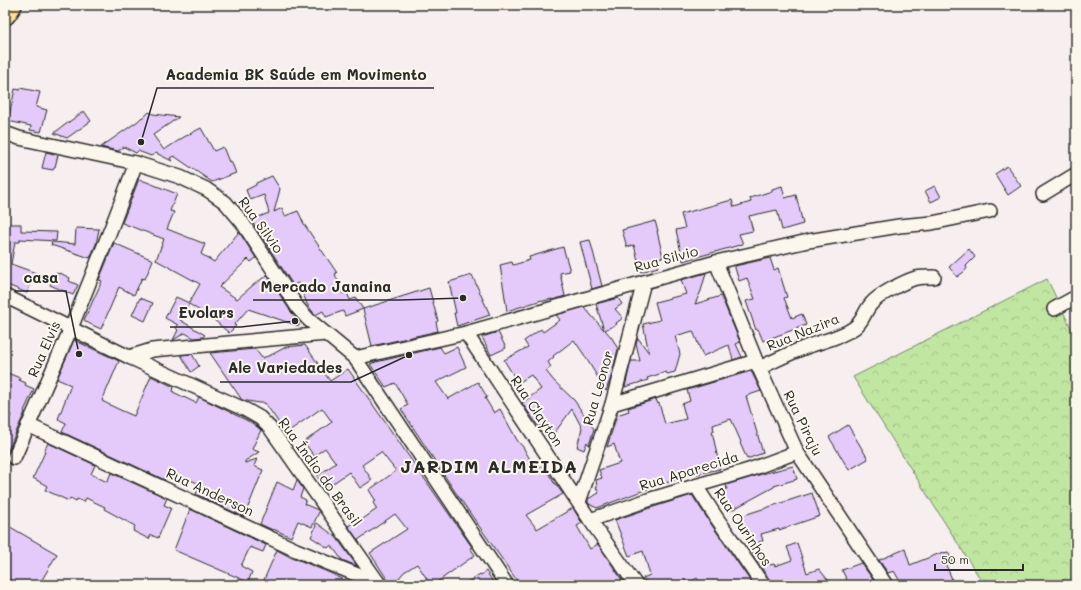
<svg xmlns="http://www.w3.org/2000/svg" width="1081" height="590" viewBox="0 0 1081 590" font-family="Mali,sans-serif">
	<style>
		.forest { fill: url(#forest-crowns); stroke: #768866 }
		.building { fill: #e3cafa; stroke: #2b2b2b }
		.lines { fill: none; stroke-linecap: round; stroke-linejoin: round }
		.minor-casing { stroke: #2b2b2b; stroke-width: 16 }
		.primary-casing { stroke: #2b2b2b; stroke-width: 24 }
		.minor { stroke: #fbf7ec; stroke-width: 13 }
		.primary { stroke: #fadf96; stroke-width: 21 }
		.labels { text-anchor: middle; stroke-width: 4; stroke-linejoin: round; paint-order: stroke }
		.street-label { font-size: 14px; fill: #2b2b2b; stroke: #fbf7ec }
		.district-label { font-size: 18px; font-weight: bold; letter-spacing: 1px; fill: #2b2b2b; stroke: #fbf7ec }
		.leader { fill: none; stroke: #2b2b2b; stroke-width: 1.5 }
		.callout-dot { fill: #2b2b2b; stroke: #fbf7ec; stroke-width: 1.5 }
		.callout-label { font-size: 15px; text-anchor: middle; font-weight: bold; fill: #2b2b2b; stroke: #fbf7ec; stroke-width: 4; stroke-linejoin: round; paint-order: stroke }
	</style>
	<defs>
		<pattern id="forest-crowns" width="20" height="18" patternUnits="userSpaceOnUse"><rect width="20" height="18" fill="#c0e6a1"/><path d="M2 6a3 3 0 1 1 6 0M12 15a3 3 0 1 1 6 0" fill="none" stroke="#a5c58b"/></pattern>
	</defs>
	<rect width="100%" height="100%" fill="#f6eeef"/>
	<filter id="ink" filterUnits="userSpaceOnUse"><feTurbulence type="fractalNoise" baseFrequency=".025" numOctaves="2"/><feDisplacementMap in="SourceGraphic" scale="8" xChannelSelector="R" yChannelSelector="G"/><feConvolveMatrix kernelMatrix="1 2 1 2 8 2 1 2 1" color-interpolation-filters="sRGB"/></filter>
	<g filter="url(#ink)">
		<path class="forest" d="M1047 279 1076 338V585H984L853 377Z"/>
		<g class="building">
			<path d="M20 88 40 92 36 107 47 110 41 132 30 130 31 126 8 121 15 89 20 90Z"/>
			<path d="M84 111 91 121 67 138 54 133Z"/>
			<path d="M149 112 153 114 179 117 153 135 164 150 184 137 201 128 214 151 223 147 229 162 231 161 236 173 212 182 174 156 170 158 172 161 156 153 151 156 138 151 136 153 124 147 118 151 101 147 138 121 142 117 143 118Z"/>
			<path d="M46 152 58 155 55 167H54L53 170 42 168Z"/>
			<path d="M1007 166 1021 186 1008 195 995 174Z"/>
			<path d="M272 176 280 189 274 212 282 208 285 216 298 211 304 224 337 273 335 274 343 294 347 293 350 300 356 298 363 309 345 316 343 311 326 317 323 311 315 315 307 304 299 283 293 285 251 220 269 213 264 195 250 200 246 190 256 185V183Z"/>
			<path d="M139 179 177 194 170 211 174 212 167 229 205 244 201 254 214 262 239 232 256 258 251 262 248 259 219 287 237 299 258 281H259L267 275 291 312 299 321V326L248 309 234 325 236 326 229 333 213 319 189 304 180 320 205 335 203 337 194 338 185 333 173 340 178 330 176 328 178 325 165 318 176 297 189 303 200 284 156 260 164 239 122 223Z"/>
			<path d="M782 186 785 198 796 195 803 224 782 230 777 210 749 216 753 231 739 234 743 244 683 261 676 230 685 228 681 214 732 200 734 207 751 202 750 198 772 191V189Z"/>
			<path d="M935 186 941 197 931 202 925 191Z"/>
			<path d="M655 221 658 231H657L663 257 656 259 658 267 641 272 634 245 627 247 622 230Z"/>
			<path d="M5 224H21V231L57 232 56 241 20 239V242H15L11 264 36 273 27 293 5 284Z"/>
			<path d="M76 228 99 229 96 244 90 258 51 245 52 242 75 244Z"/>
			<path d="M590 240 602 286 592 289 580 242Z"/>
			<path d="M114 243 153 260 145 279 142 278 134 295 119 287 101 329 90 324 84 320 102 281 99 280Z"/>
			<path d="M563 247 570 271 560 273 565 296 552 300V299L543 301 542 300 507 311 500 265 512 262 513 265 530 260 529 257Z"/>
			<path d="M969 249 975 257 966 266 967 268 965 271 957 277 949 267Z"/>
			<path d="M770 258 774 270 778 268 787 297 784 298 792 318 802 314 806 325 763 341 758 329 756 330 746 301 755 299 747 278 739 281 735 268V266Z"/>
			<path d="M56 273 59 274 60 273 70 278 69 281 78 285 73 295 50 285Z"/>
			<path d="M706 273 701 291 695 304 721 296 740 342 736 344 742 357 733 360 729 345 703 356 693 331 675 336 680 354 675 372 667 374 666 372 647 378 648 380 625 387 631 361H640L636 343 638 338 649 353 643 324 660 320 655 302 686 294 681 280Z"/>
			<path d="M472 275 490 315 457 326 454 313H456L449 282Z"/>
			<path d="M429 288 438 321 436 322 438 331 372 346 363 309Z"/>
			<path d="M140 298 153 303 145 321 132 315Z"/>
			<path d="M618 298 622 304 615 309 623 318 616 323 617 324 605 330 612 338 618 349 611 377 606 391 583 353 574 340 553 356 554 357 548 362 551 367 546 371 554 381 574 400 594 429 589 445 587 442 584 450 577 447 582 428 572 409 553 435 541 425 539 427 522 403 541 389 531 375 518 383 504 360 528 347 524 341 541 329 543 332 560 320 556 315 584 307 604 330 596 304Z"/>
			<path d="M498 332 506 348 491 355 482 337Z"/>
			<path d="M74 340 119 361 102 401 118 409 134 416 151 376 174 387 173 392 196 403 199 397 252 423 261 430 252 449 259 452 245 461V463L257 459 254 466 263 470 244 517 196 494 200 484 183 477 181 483 166 476 165 480 62 432 66 423 58 419 71 385 57 379Z"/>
			<path d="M305 345 330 381 348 369 472 547 470 548 475 555 433 585H431L417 564 404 572 399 578 403 585H391L370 553 407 529 395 514 358 540 348 526 359 519 360 521 377 509 373 503 376 501 369 490 396 471 381 452 362 465 372 480 360 488 349 472 325 489 317 476 336 463 325 448 314 456 304 442 332 422 322 408 286 433 265 403H259L242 400 210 353 255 349 262 358 271 355 286 347Z"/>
			<path d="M440 347 444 353 457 347 466 367 436 382 448 399 478 382 487 397 485 398 494 413 500 409 517 440 523 447 536 470 544 465 554 483V482L563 494 526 515 537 529 573 508 582 523 577 526 590 549 598 544 622 580 614 585H520L454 490 401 409 408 405 395 383 386 387 370 364 376 362Z"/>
			<path d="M192 354 199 366 191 372 181 355Z"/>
			<path d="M751 371 761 391 746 396 763 453 747 459 740 443 741 442 731 419 713 425 714 431H712L720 469 692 475 694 473 663 484V483L597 508 589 504 588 502V499L599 493 596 487H597L596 480 602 478 599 470 620 463 614 444 607 447 617 415 629 411 628 408 656 399 658 404 659 403 665 424 686 419 682 404 690 401 687 390Z"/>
			<path d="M5 372 20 378 19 380 26 383 25 385 34 389 24 411 25 412 5 457V428L11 415 5 412Z"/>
			<path d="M848 425 868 459 849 470 829 437Z"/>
			<path d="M48 443 95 465 91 474 107 482 111 473 167 498 164 505 171 508 158 538 151 535 149 539 133 531 135 526 104 509 105 507 86 498 84 502 77 499 76 501 70 498 69 501 45 490 47 486 33 478 45 452 44 451Z"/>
			<path d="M793 466 797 479 774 486V487L728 512 720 491 727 489 726 485 762 474Z"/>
			<path d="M297 480 303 489 300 497 306 500 304 504 318 510 319 512 312 527 298 521 291 537 273 529V530L260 524 277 482 293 490Z"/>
			<path d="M812 493 820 516 779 530V529L761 534 763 541 759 542 765 564 769 563 770 565 774 564 775 566 792 560 787 547 797 543 807 573 819 569 832 585H771L770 580 754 557 741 516Z"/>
			<path d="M692 495 709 521 753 585H702L697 578 690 582 689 580 672 585H660L659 582 648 585 643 578 650 575 643 551 629 556 615 520 650 508Z"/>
			<path d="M190 509 266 545 263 552 250 547 241 566 252 572 248 582 174 550Z"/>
			<path d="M317 523 336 537 357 566 342 560 331 545 328 548 311 537 316 526 315 524Z"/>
			<path d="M5 524 57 554 39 585H19L5 577Z"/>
			<path d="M905 549 910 565 943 552 944 553 948 552 952 561 945 563 952 579 941 585H902L894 571 888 573 879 560Z"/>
			<path d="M277 550 294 559V558L330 573 355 585H269L263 582Z"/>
			<path d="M861 563 875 582 867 585H849L842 570Z"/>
			<path d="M486 571 495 585H463L480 574 481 575Z"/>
		</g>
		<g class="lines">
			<defs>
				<g id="minor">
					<path d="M5 133 19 138 136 163 180 177 206 189 225 202 242 222 298 308 309 320 326 334"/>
					<path d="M1043 194 1076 174"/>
					<path d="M716 262 759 368 797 452 886 585"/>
					<path d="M5 296 129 357 152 350 326 334 355 358 507 585"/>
					<path d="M1054 309 1076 297"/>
					<path d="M466 333 590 520 636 585"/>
					<path d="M129 357 246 410 260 418 270 428 380 585"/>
					<path d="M355 358 466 333 644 282 716 262 808 241 899 226 932 223 990 211"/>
					<path d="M759 368C774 361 790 353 806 347 822 341 840 338 854 328 863 322 864 312 871 304 878 295 905 281 916 278 922 277 928 277 934 277"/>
					<path d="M612 404 756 361"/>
					<path d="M28 425 296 550 380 584"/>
					<path d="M14 458 71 328 112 226 136 163"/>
					<path d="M696 486 716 517 763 585"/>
					<path d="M579 502 612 404 644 282"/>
					<path d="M590 520 648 500 749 470 797 452"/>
				</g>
				<path id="primary" d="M5 14 11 5"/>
			</defs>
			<use href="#minor" class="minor-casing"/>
			<use href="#primary" class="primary-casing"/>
			<use href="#minor" class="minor"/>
			<use href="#primary" class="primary"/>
		</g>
	</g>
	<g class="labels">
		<g class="street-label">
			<text transform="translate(261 225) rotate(54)" y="5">Rua Silvio</text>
			<text transform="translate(666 259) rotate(-15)" y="5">Rua Silvio</text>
			<text transform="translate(803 332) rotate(-22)" y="5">Rua Nazira</text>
			<text transform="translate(44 349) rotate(-66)" y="5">Rua Elvis</text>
			<text transform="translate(598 388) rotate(-74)" y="5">Rua Leonor</text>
			<text transform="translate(537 411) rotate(56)" y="5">Rua Clayton</text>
			<text transform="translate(803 423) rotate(64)" y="5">Rua Piraju</text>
			<text transform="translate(689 471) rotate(-17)" y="5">Rua Aparecida</text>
			<text transform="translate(320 472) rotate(54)" y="5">Rua Índio do Brasil</text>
			<text transform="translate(210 492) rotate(25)" y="5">Rua Anderson</text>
			<text transform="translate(743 527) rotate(56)" y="5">Rua Ourinhos</text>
		</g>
		<g class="district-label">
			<text x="489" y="473">JARDIM ALMEIDA</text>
		</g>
	</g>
	<path class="leader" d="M141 142L157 88H434M79 354L66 291H15M463 298L400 300H253M295 321L241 327H170M409 355L351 382H220"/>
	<g class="callout-dot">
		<circle cx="141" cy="142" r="4"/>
		<circle cx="79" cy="354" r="4"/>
		<circle cx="463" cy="298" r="4"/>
		<circle cx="295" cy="321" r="4"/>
		<circle cx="409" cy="355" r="4"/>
	</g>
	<g class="callout-label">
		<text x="296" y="80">Academia BK Saúde em Movimento</text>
		<text x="41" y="283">casa</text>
		<text x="326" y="292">Mercado Janaina</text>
		<text x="206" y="318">Evolars</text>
		<text x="285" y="373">Ale Variedades</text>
	</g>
	<rect width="1081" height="590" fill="none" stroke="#fbf7ec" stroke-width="20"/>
	<rect x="10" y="10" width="1061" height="570" fill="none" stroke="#2b2b2b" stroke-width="1.5" filter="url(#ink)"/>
	<path d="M935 564v6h88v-6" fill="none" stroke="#2b2b2b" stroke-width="2"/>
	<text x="941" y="564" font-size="12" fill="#2b2b2b" stroke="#fbf7ec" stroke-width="3" paint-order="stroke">50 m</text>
</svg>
